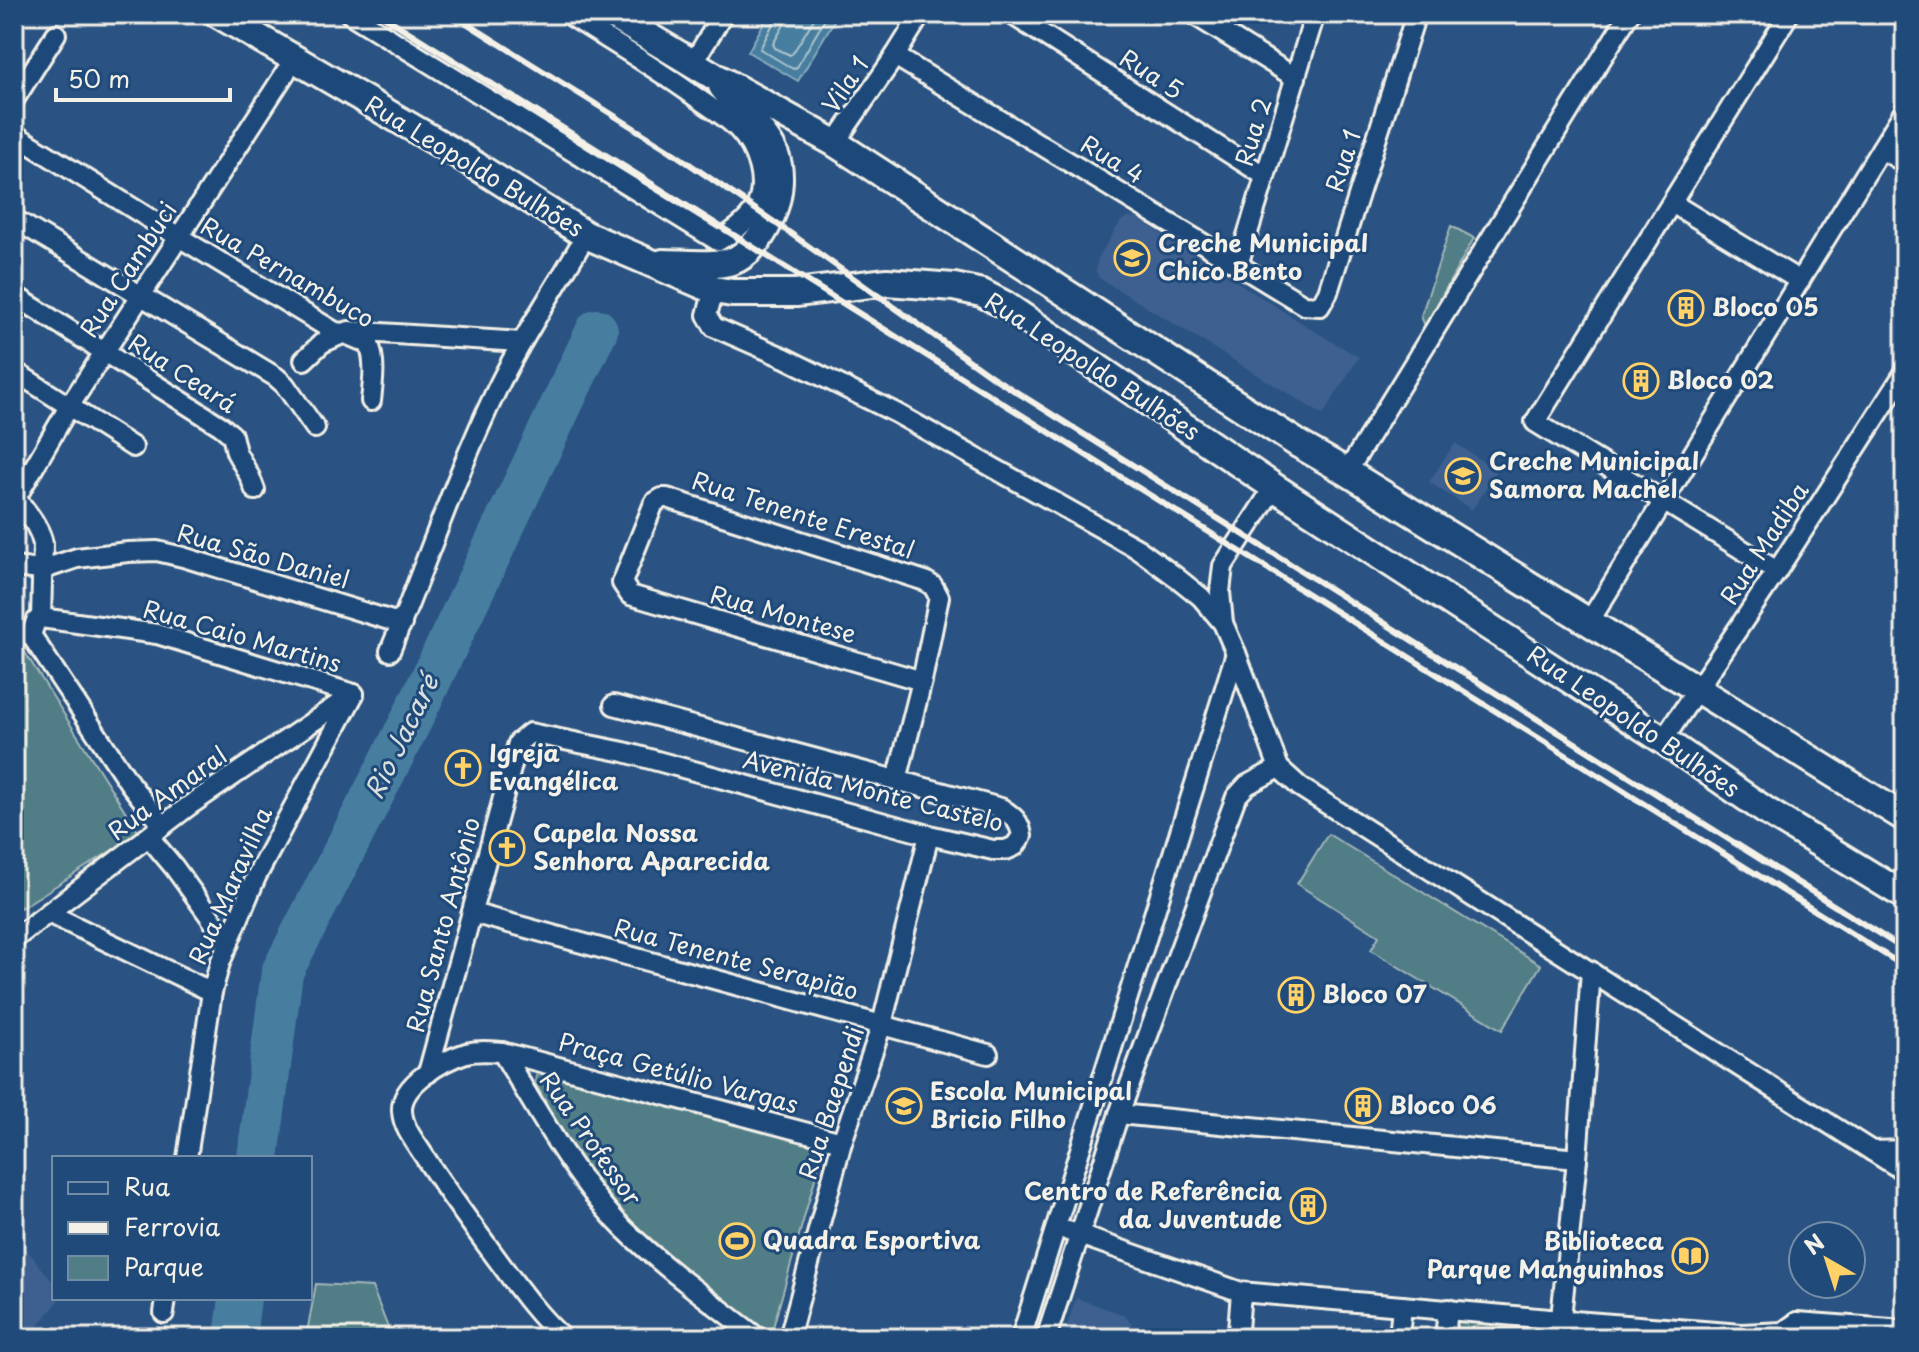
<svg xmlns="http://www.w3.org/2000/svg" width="1919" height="1352" viewBox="0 0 1919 1352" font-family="'Playpen Sans',sans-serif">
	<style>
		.built { fill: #3c6190 }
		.green { fill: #517d86; stroke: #a2b7b7; stroke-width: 2 }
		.water { fill: #467ea0; stroke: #8cacbd; stroke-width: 2 }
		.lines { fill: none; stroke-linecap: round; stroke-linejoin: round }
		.shore { stroke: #aec3cb; stroke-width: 2 }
		.river { stroke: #467ea0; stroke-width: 42 }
		.street-casing { stroke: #f4f1e8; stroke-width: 24 }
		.secondary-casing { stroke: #f4f1e8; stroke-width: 32 }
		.street { stroke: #1f4a7a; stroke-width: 18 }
		.secondary { stroke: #1f4a7a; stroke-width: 26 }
		.rail { stroke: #f4f1e8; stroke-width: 6 }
		.labels { text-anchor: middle; stroke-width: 6; stroke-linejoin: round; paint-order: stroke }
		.street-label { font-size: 24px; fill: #f4f1e8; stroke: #1f4a7a }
		.poi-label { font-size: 24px; font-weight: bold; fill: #f4f1e8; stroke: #1f4a7a; text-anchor: start }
		.water-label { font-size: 26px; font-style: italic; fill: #dae0dd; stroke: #1f4a7a }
	</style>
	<rect width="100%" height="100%" fill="#2a5383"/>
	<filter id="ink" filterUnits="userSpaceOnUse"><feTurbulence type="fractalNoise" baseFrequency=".0125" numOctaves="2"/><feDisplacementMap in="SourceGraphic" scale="16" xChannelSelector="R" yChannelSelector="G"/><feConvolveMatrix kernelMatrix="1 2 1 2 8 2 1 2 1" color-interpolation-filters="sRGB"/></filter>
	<g filter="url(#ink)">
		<g class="built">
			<path d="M1128 217 1135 218 1144 223 1319 334 1359 357 1323 415 1099 278 1096 271 1098 258 1121 221Z"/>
			<path d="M1455 443 1497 471 1472 510 1429 482Z"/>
			<path d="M14 1234 52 1281 54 1284V1298H59L57 1303 28 1338H14Z"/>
			<path d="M1076 1298 1124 1315 1139 1333 1138 1338H1063Z"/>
		</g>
		<g class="green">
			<path d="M1451 226 1474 238 1425 326 1421 316Z"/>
			<path d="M14 635 139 833 21 908 14 898Z"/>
			<path d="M1328 834 1541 965 1502 1030 1371 950 1379 936 1297 884Z"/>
			<path d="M541 1072 824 1147 770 1338 720 1295 656 1248 610 1202 572 1149 535 1083 536 1076Z"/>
			<path d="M316 1284 372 1287 392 1338H306Z"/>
			<path d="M1451 1320 1533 1327 1540 1328 1549 1338H1449Z"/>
		</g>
		<path class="water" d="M769 14H838L798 81 748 52Z"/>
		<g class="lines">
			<g class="shore">
				<path d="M776 14 775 20 760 49 793 69 797 67 828 14"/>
				<path d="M786 14 785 23 773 44 775 48 790 55 793 53 817 14"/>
			</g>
			<g class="river">
				<path d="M258 1158 282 972 412 719 597 330"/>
				<path d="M235 1338 240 1298"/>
			</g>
			<defs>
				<g id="street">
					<path d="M350 14 718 241C731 234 747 222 755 209 769 183 756 148 738 129 725 115 708 106 693 95 653 66 610 41 568 14"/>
					<path d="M1011 14 1265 176"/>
					<path d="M1193 14 1296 78"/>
					<path d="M895 56 1304 305 1320 306 1328 292 1416 14"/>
					<path d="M693 63 723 14"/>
					<path d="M14 100 56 34"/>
					<path d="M14 134 179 237 335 332 343 333 369 344C376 362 373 382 371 401"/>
					<path d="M835 143 895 56 921 14"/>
					<path d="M1881 149 1905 163"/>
					<path d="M1672 203 1800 281"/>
					<path d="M14 219 276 377 285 385 315 428"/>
					<path d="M1238 265 1315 14"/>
					<path d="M714 290 707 315 714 327 785 358 896 413 1138 549 1176 577 1201 597 1223 623 1236 653 1279 768 1300 787 1905 1172"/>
					<path d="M14 295 221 426 232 435 236 452 250 477 255 490"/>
					<path d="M304 360 322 343 349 331 521 342"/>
					<path d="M14 371 133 447"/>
					<path d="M1347 472 1629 14"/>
					<path d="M14 495C25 511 39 524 43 544L41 618"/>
					<path d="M16 498 70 405 286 72"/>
					<path d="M14 567 41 570 77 558 128 552 157 551 183 557 402 624"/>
					<path d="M1777 571 1535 422 1789 14"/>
					<path d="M1589 622 1905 110"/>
					<path d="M1223 623 1220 592 1223 566 1274 487"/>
					<path d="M390 651C426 564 456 474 497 389 523 335 557 286 586 235"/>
					<path d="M1663 740 1777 571 1905 372"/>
					<path d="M897 780 922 681 939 597 933 586 925 581 667 498H662L654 503 622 583 630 595 922 681"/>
					<path d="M163 826 130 784 31 635 36 621 41 618 157 634 354 694"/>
					<path d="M149 837 174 867 229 943"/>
					<path d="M48 913 212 992"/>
					<path d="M472 913 988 1054"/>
					<path d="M14 939 190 805 349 697"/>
					<path d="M502 1052C537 1110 576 1181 624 1229 665 1269 713 1303 758 1338"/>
					<path d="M428 1073 518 743 530 733 624 752 929 835 993 850H1006L1015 846 1022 836C1020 821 1013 816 1001 808L614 705"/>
					<path d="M1119 1114 1577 1159 1591 971"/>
					<path d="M1872 1151 1905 1150"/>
					<path d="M187 1158 212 992 220 963 256 877 354 694"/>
					<path d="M1068 1231 1241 1292 1402 1306"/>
					<path d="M1241 1292 1238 1330 1243 1338"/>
					<path d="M164 1313 166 1298"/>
					<path d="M1797 1322 1905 1330"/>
					<path d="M1742 1334 1783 1332 1797 1322 1795 1338"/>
					<path d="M563 1338C539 1317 519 1289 500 1263 475 1229 449 1195 426 1159 417 1144 403 1129 402 1111 400 1084 444 1060 466 1053 478 1050 490 1051 502 1052L842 1142"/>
					<path d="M789 1338 842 1142 882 1024 929 835"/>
					<path d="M1021 1338 1236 653"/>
					<path d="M1046 1338 1119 1114 1236 797 1247 785 1279 768"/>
					<path d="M1399 1338 1402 1306 1561 1320 1742 1334 1741 1338"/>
					<path d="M1445 1338 1448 1309"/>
					<path d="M1559 1338 1577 1159"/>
				</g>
				<g id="secondary">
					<path d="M218 14 459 155 586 235 714 290 732 293H796L887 282 954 287 982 293 1005 305 1274 487 1663 740 1766 811 1905 896"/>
					<path d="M611 14 714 76 835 143 1300 445 1347 472 1905 818"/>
					<path d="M663 263C682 263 721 268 737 259 768 242 788 187 775 155 767 134 736 105 722 86"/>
				</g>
			</defs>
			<use href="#street" class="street-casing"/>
			<use href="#secondary" class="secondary-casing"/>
			<use href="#street" class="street"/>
			<use href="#secondary" class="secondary"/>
			<g class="rail">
				<path d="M380 14 1905 967"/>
				<path d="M452 14 669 150 790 233 991 376 1905 950"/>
			</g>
		</g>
	</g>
	<defs>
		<symbol id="school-ring" viewBox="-11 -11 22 22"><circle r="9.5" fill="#1f4a7a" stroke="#ffd166" stroke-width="1.5"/><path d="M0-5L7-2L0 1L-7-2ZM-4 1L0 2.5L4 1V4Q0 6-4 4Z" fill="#ffd166"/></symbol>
		<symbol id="building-ring" viewBox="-11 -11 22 22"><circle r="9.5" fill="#1f4a7a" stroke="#ffd166" stroke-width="1.5"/><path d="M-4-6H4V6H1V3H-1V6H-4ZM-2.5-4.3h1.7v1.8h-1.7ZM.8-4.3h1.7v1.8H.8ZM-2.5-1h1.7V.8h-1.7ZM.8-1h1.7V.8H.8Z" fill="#ffd166"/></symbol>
		<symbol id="church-ring" viewBox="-11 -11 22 22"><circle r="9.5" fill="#1f4a7a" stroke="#ffd166" stroke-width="1.5"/><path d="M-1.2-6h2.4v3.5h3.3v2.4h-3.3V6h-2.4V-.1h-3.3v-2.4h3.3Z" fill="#ffd166"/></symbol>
		<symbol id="stadium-ring" viewBox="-11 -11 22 22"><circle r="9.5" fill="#1f4a7a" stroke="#ffd166" stroke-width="1.5"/><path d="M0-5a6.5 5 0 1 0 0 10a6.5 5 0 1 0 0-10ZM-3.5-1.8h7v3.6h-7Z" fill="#ffd166"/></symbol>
		<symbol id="library-ring" viewBox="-11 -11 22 22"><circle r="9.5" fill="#1f4a7a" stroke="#ffd166" stroke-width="1.5"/><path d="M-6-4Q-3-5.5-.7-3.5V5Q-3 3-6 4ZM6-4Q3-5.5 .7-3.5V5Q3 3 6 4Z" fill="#ffd166"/></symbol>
	</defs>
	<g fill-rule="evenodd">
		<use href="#school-ring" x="1112" y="238" width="40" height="40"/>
		<use href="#building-ring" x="1666" y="288" width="40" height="40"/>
		<use href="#building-ring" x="1621" y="361" width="40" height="40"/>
		<use href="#school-ring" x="1443" y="456" width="40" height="40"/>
		<use href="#church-ring" x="443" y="748" width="40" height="40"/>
		<use href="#church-ring" x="487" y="828" width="40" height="40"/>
		<use href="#building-ring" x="1276" y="975" width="40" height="40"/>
		<use href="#school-ring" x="884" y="1086" width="40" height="40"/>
		<use href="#building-ring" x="1343" y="1086" width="40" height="40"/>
		<use href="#building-ring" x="1288" y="1186" width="40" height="40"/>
		<use href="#stadium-ring" x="717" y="1221" width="40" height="40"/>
		<use href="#library-ring" x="1670" y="1236" width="40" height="40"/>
	</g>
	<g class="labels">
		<g class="street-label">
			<text transform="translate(1151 75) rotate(33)" y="8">Rua 5</text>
			<text transform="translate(846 85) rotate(-56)" y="8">Vila 1</text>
			<text transform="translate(1254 132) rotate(-73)" y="8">Rua 2</text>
			<text transform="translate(1112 160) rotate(31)" y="8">Rua 4</text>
			<text transform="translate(1344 161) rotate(-72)" y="8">Rua 1</text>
			<text transform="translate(474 167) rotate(31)" y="8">Rua Leopoldo Bulhões</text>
			<text transform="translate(129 270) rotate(-57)" y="8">Rua Cambuci</text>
			<text transform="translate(287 273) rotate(30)" y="8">Rua Pernambuco</text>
			<text transform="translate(1092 367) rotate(33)" y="8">Rua Leopoldo Bulhões</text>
			<text transform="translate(182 374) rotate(33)" y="8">Rua Ceará</text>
			<text transform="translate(803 516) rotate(18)" y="8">Rua Tenente Erestal</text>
			<text transform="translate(1765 544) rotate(-57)" y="8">Rua Madiba</text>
			<text transform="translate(263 557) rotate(16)" y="8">Rua São Daniel</text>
			<text transform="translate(783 615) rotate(16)" y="8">Rua Montese</text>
			<text transform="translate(242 637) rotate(16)" y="8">Rua Caio Martins</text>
			<text transform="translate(1633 722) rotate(34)" y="8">Rua Leopoldo Bulhões</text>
			<text transform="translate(873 792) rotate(14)" y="8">Avenida Monte Castelo</text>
			<text transform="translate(168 794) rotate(-36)" y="8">Rua Amaral</text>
			<text transform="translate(231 886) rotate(-66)" y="8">Rua Maravilha</text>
			<text transform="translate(444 925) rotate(-75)" y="8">Rua Santo Antônio</text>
			<text transform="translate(736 960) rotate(15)" y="8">Rua Tenente Serapião</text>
			<text transform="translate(678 1074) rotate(15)" y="8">Praça Getúlio Vargas</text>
			<text transform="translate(832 1103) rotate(-72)" y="8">Rua Baependi</text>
			<text transform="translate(590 1139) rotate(55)" y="8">Rua Professor</text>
		</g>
		<g class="poi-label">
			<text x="1158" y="252">Creche Municipal<tspan x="1158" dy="28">Chico Bento</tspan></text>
			<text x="1712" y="316">Bloco 05</text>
			<text x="1667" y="389">Bloco 02</text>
			<text x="1489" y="470">Creche Municipal<tspan x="1489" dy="28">Samora Machel</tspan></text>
			<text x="489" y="762">Igreja<tspan x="489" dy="28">Evangélica</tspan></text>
			<text x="533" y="842">Capela Nossa<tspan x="533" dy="28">Senhora Aparecida</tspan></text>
			<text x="1322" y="1003">Bloco 07</text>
			<text x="930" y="1100">Escola Municipal<tspan x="930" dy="28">Bricio Filho</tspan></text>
			<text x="1389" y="1114">Bloco 06</text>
			<text x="1282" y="1200" text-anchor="end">Centro de Referência<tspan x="1282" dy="28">da Juventude</tspan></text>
			<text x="763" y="1249">Quadra Esportiva</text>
			<text x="1664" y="1250" text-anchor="end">Biblioteca<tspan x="1664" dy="28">Parque Manguinhos</tspan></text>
		</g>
		<g class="water-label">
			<text transform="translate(402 737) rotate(-64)" y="9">Rio Jacaré</text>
		</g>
	</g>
	<rect width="1919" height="1352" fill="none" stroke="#1f4a7a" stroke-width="48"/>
	<rect x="24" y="24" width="1871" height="1304" fill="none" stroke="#f4f1e8" stroke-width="3" filter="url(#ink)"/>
	<rect x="52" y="1156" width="260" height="144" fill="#1f4a7a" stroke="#748da6" stroke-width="2"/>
	<rect x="68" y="1182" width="40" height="12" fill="#1f4a7a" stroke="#748da6" stroke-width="2"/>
	<text x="124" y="1196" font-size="24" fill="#f4f1e8">Rua</text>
	<rect x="68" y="1222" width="40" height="12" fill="#f4f1e8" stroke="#748da6" stroke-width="2"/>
	<text x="124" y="1236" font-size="24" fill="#f4f1e8">Ferrovia</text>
	<rect x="68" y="1256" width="40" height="24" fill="#517d86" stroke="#748da6" stroke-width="2"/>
	<text x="124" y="1276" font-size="24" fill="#f4f1e8">Parque</text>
	<g transform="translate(1827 1260) rotate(321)"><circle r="38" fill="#1f4a7a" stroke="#748da6" stroke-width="2"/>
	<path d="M0-6L14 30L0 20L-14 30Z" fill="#ffd166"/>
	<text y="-12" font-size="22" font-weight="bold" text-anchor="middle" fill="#f4f1e8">N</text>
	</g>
	<path d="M56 88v12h174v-12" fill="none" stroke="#f4f1e8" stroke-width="4"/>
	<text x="68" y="88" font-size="24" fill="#f4f1e8" stroke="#1f4a7a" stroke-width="6" paint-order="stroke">50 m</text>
</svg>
